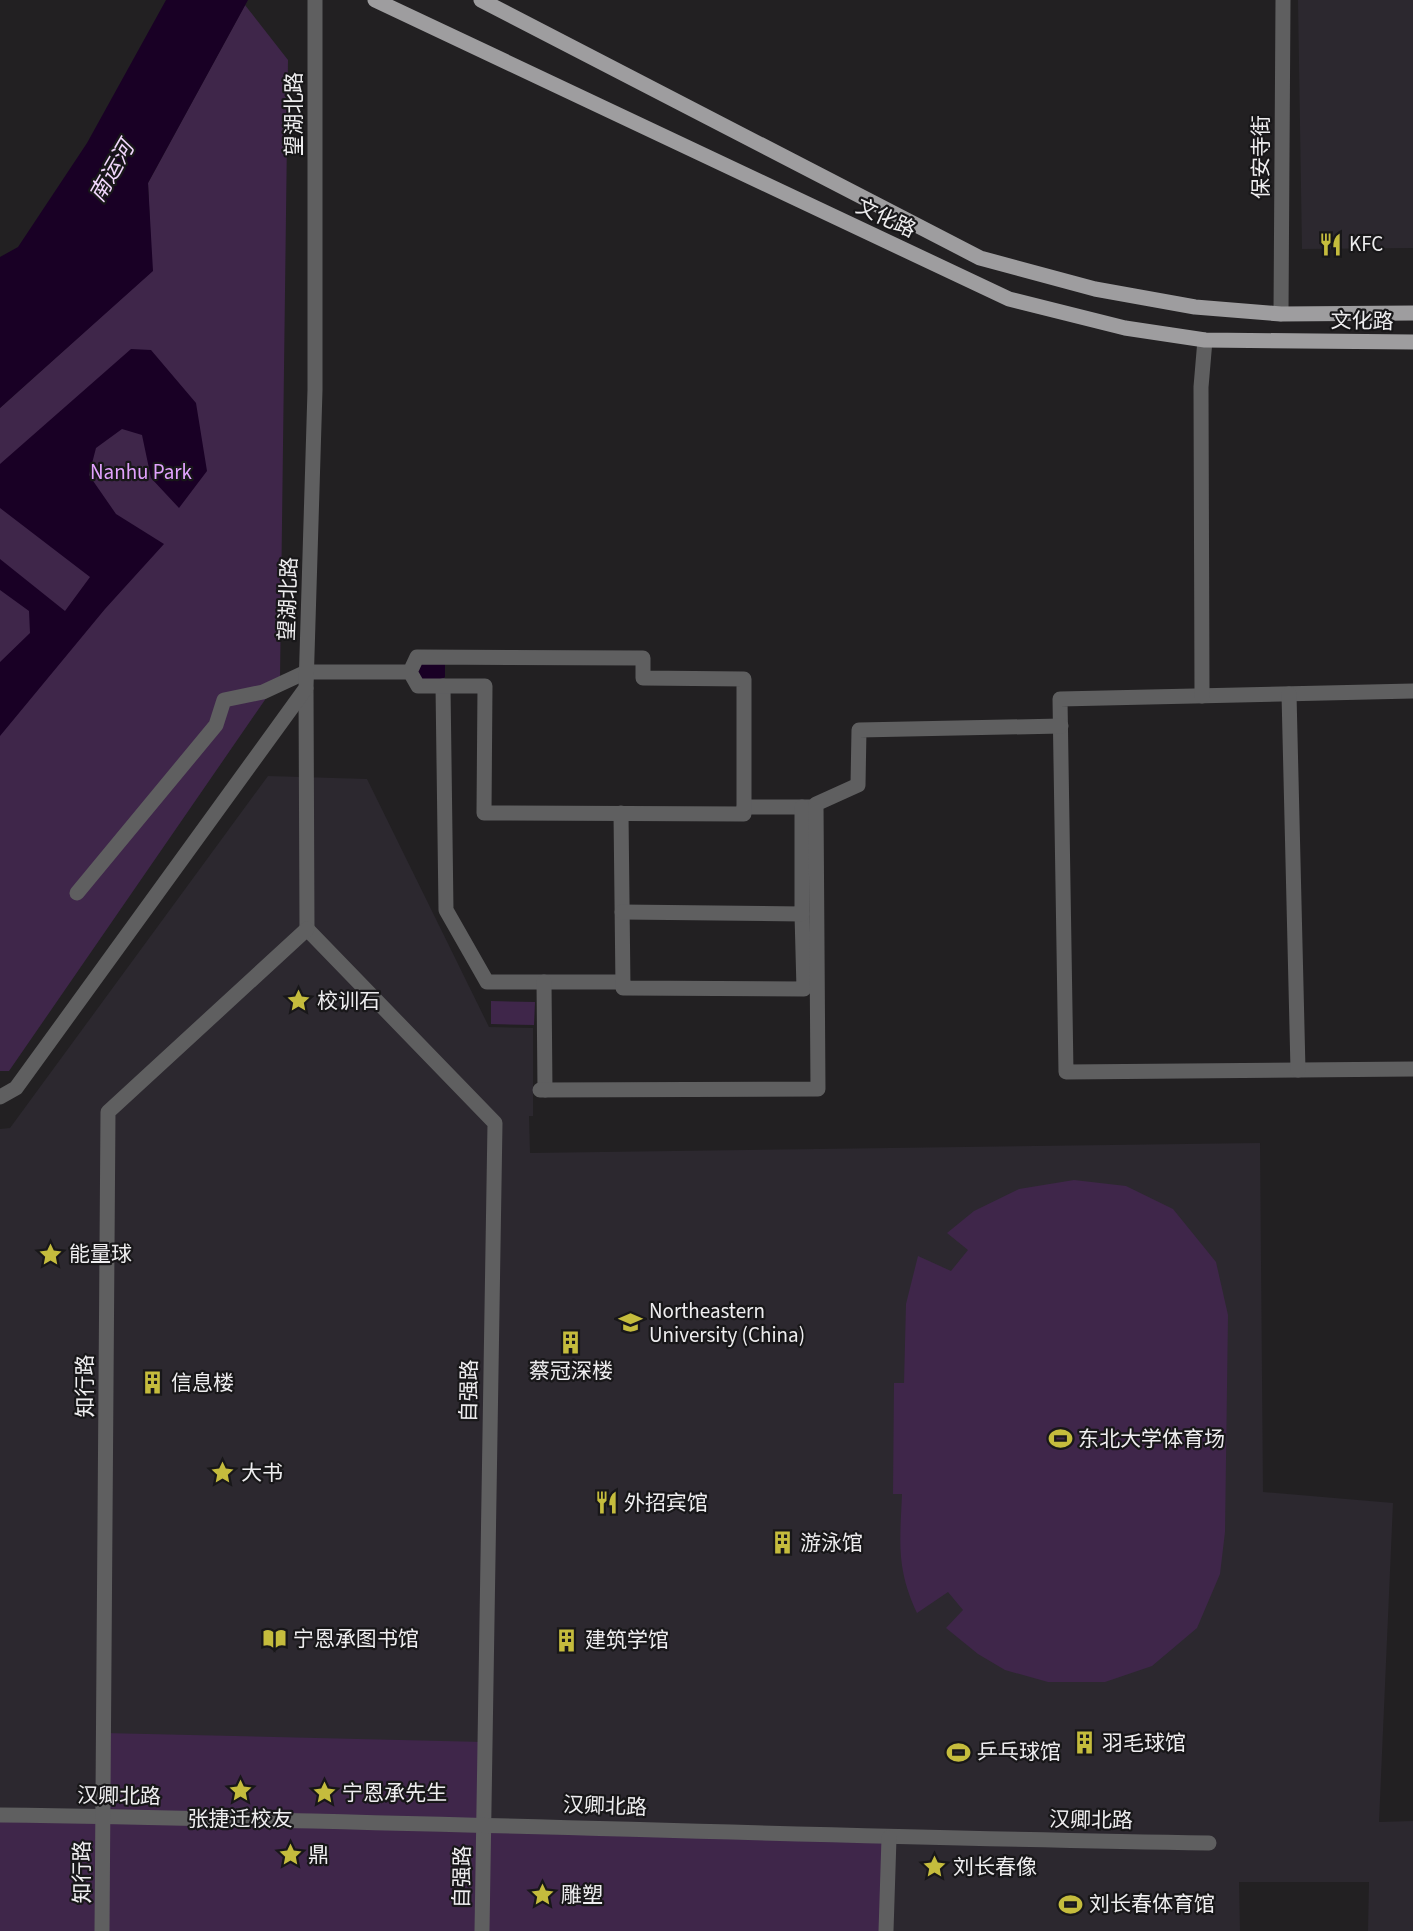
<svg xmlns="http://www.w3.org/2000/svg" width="1413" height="1931" viewBox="0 0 1413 1931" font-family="'Source Sans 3','Noto Sans SC',sans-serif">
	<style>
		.built { fill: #2c282f }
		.green { fill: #3f264a }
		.water { fill: #190025 }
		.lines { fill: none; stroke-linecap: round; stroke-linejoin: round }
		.minor { stroke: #5f5f60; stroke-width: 15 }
		.primary { stroke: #9e9d9f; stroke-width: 15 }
		.labels { text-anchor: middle; stroke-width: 4.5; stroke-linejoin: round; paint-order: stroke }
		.street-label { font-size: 21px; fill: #eeedef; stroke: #181719 }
		.poi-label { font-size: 21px; fill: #eeedef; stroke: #181719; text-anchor: start }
		.park-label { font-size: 21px; fill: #e2a2fe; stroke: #181719 }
		.water-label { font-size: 22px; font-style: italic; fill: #f2d8fd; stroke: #181719 }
	</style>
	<rect width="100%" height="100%" fill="#222022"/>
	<g class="built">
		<path d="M1298 0H1413V248L1302 249Z"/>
		<path d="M268 776 367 779 489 1027 533 1028V1116H529L530 1153 1260 1143 1263 1492 1393 1503 1379 1822 1413 1821V1931H1368L1369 1882H1239L1240 1931H0V1129L10 1128Z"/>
	</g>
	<g class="green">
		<path d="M245 5 288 60 280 678 9 1071H0V408L152 271 148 183Z"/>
		<path d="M491 1001 535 1002 534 1025 491 1024Z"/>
		<path d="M1074 1180 1126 1186 1173 1209 1216 1262 1228 1315 1225 1532 1220 1574 1197 1628 1152 1666 1105 1682H1048L1005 1670 978 1654 946 1628 963 1610 948 1592 917 1613C896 1568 900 1542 902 1494H893L894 1383H904L906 1304 918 1256 951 1271 968 1250 947 1233 974 1211 1019 1189Z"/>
		<path d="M104 1733 484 1742V1823L889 1838 886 1931H0V1815L103 1816Z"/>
	</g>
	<g class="water">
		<path d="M166 0H248L148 183 153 271 0 408V257L18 247 87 143Z"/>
		<path d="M131 349 151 350 196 403 207 471 179 508 151 478 142 435 122 429 96 448 89 475 116 514 164 544 105 609 0 736V662L30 633 29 611 0 590V559L65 611 90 577 0 508V464Z"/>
		<path d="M445 663V677L441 681H423L418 677V664Z"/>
	</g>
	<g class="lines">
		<g class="minor">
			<path d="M1281 314 1283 0"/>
			<path d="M443 686 446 910 487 982H623"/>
			<path d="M306 688 307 929"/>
			<path d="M1413 691 1060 699 1066 1072 1413 1069"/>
			<path d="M1289 694 1298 1070"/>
			<path d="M1202 696 1201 387 1205 340"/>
			<path d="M744 807H810"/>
			<path d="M621 813 623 988 804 989 802 914"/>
			<path d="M77 893 216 725 224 700 263 692 306 672H410L418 686H485L484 813 744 814V679L643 678V658L417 657 410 672"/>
			<path d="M622 912 802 914V807"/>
			<path d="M307 929 495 1123 482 1931"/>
			<path d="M544 982 545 1090"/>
			<path d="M540 1090 818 1089 816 804 858 785 859 730 1061 726"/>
			<path d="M0 1097 16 1088 306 688 315 390V0"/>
			<path d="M0 1815C403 1820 806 1837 1209 1843"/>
			<path d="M102 1931 108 1112 307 929"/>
			<path d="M886 1931 889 1838"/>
		</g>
		<g class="primary">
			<path d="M375 0 1009 299 1125 328 1205 340 1413 342"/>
			<path d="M481 0 980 258 1095 289 1195 307 1281 314 1413 313"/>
		</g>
	</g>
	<defs>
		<symbol id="restaurant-bare" viewBox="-9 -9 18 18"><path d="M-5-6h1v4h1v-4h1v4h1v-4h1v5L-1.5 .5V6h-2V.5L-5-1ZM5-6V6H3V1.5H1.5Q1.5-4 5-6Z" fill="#c5bc3d" stroke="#181719" stroke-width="2.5" paint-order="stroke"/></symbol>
		<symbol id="sight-bare" viewBox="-9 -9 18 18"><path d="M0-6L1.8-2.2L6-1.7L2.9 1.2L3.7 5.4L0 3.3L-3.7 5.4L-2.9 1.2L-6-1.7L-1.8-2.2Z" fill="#c5bc3d" stroke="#181719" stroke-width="2.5" paint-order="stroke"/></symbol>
		<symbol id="university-bare" viewBox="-9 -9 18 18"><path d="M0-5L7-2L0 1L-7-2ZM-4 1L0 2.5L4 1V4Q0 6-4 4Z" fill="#c5bc3d" stroke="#181719" stroke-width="2.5" paint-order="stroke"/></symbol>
		<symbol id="building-bare" viewBox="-9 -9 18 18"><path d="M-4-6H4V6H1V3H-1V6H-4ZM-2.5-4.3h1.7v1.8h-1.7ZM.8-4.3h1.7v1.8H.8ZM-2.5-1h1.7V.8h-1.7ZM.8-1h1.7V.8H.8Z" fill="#c5bc3d" stroke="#181719" stroke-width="2.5" paint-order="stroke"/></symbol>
		<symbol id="stadium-bare" viewBox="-9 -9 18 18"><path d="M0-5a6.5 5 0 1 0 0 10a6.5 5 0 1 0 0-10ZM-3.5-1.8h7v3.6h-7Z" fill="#c5bc3d" stroke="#181719" stroke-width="2.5" paint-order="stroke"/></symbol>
		<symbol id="library-bare" viewBox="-9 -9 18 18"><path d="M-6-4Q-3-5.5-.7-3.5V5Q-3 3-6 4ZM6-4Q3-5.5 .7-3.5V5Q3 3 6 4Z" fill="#c5bc3d" stroke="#181719" stroke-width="2.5" paint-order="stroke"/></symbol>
	</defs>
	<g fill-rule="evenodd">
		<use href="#restaurant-bare" x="1314" y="228" width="33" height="33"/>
		<use href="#sight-bare" x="282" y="984" width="33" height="33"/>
		<use href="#sight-bare" x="34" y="1238" width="33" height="33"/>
		<use href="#university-bare" x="614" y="1306" width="33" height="33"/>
		<use href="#building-bare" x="554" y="1326" width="33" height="33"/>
		<use href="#building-bare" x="136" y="1366" width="33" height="33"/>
		<use href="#stadium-bare" x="1044" y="1422" width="33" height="33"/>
		<use href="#sight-bare" x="206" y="1456" width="33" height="33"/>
		<use href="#restaurant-bare" x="590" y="1486" width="33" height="33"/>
		<use href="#building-bare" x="766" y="1526" width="33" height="33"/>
		<use href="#library-bare" x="258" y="1622" width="33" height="33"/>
		<use href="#building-bare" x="550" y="1624" width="33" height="33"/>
		<use href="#building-bare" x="1068" y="1726" width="33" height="33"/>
		<use href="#stadium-bare" x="942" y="1736" width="33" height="33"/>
		<use href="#sight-bare" x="224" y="1774" width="33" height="33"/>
		<use href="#sight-bare" x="308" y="1776" width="33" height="33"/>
		<use href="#sight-bare" x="274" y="1838" width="33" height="33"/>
		<use href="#sight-bare" x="918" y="1850" width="33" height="33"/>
		<use href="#sight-bare" x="526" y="1878" width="33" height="33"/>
		<use href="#stadium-bare" x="1054" y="1888" width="33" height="33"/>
	</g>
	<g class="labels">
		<g class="street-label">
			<text transform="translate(294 114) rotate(-90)" y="7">望湖北路</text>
			<text transform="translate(1261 157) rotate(-90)" y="7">保安寺街</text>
			<text transform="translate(886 218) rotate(25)" y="7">文化路</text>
			<text transform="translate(1362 321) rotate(1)" y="7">文化路</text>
			<text transform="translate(288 599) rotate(-88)" y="7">望湖北路</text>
			<text transform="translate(85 1386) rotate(-90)" y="7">知行路</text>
			<text transform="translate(469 1391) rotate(-89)" y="7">自强路</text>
			<text transform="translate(119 1796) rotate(1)" y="7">汉卿北路</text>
			<text transform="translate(605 1806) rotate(2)" y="7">汉卿北路</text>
			<text transform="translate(1091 1820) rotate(1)" y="7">汉卿北路</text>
			<text transform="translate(82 1872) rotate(-90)" y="7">知行路</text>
			<text transform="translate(462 1877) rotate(-89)" y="7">自强路</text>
		</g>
		<g class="poi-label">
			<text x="1349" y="251">KFC</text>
			<text x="317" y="1008">校训石</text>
			<text x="69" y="1261">能量球</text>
			<text x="649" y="1318">Northeastern<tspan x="649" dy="24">University (China)</tspan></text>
			<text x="571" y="1378" text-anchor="middle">蔡冠深楼</text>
			<text x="171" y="1390">信息楼</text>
			<text x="1078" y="1446">东北大学体育场</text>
			<text x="241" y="1480">大书</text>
			<text x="624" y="1510">外招宾馆</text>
			<text x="800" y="1550">游泳馆</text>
			<text x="293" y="1646">宁恩承图书馆</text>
			<text x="585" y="1647">建筑学馆</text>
			<text x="1102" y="1750">羽毛球馆</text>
			<text x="977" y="1759">乒乓球馆</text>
			<text x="342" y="1800">宁恩承先生</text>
			<text x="240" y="1826" text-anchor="middle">张捷迁校友</text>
			<text x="308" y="1862">鼎</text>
			<text x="953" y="1874">刘长春像</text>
			<text x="561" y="1902">雕塑</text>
			<text x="1089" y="1911">刘长春体育馆</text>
		</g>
		<g class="park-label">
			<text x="141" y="479">Nanhu Park</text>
		</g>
		<g class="water-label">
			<text transform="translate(111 171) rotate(-60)" y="8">南运河</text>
		</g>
	</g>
</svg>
